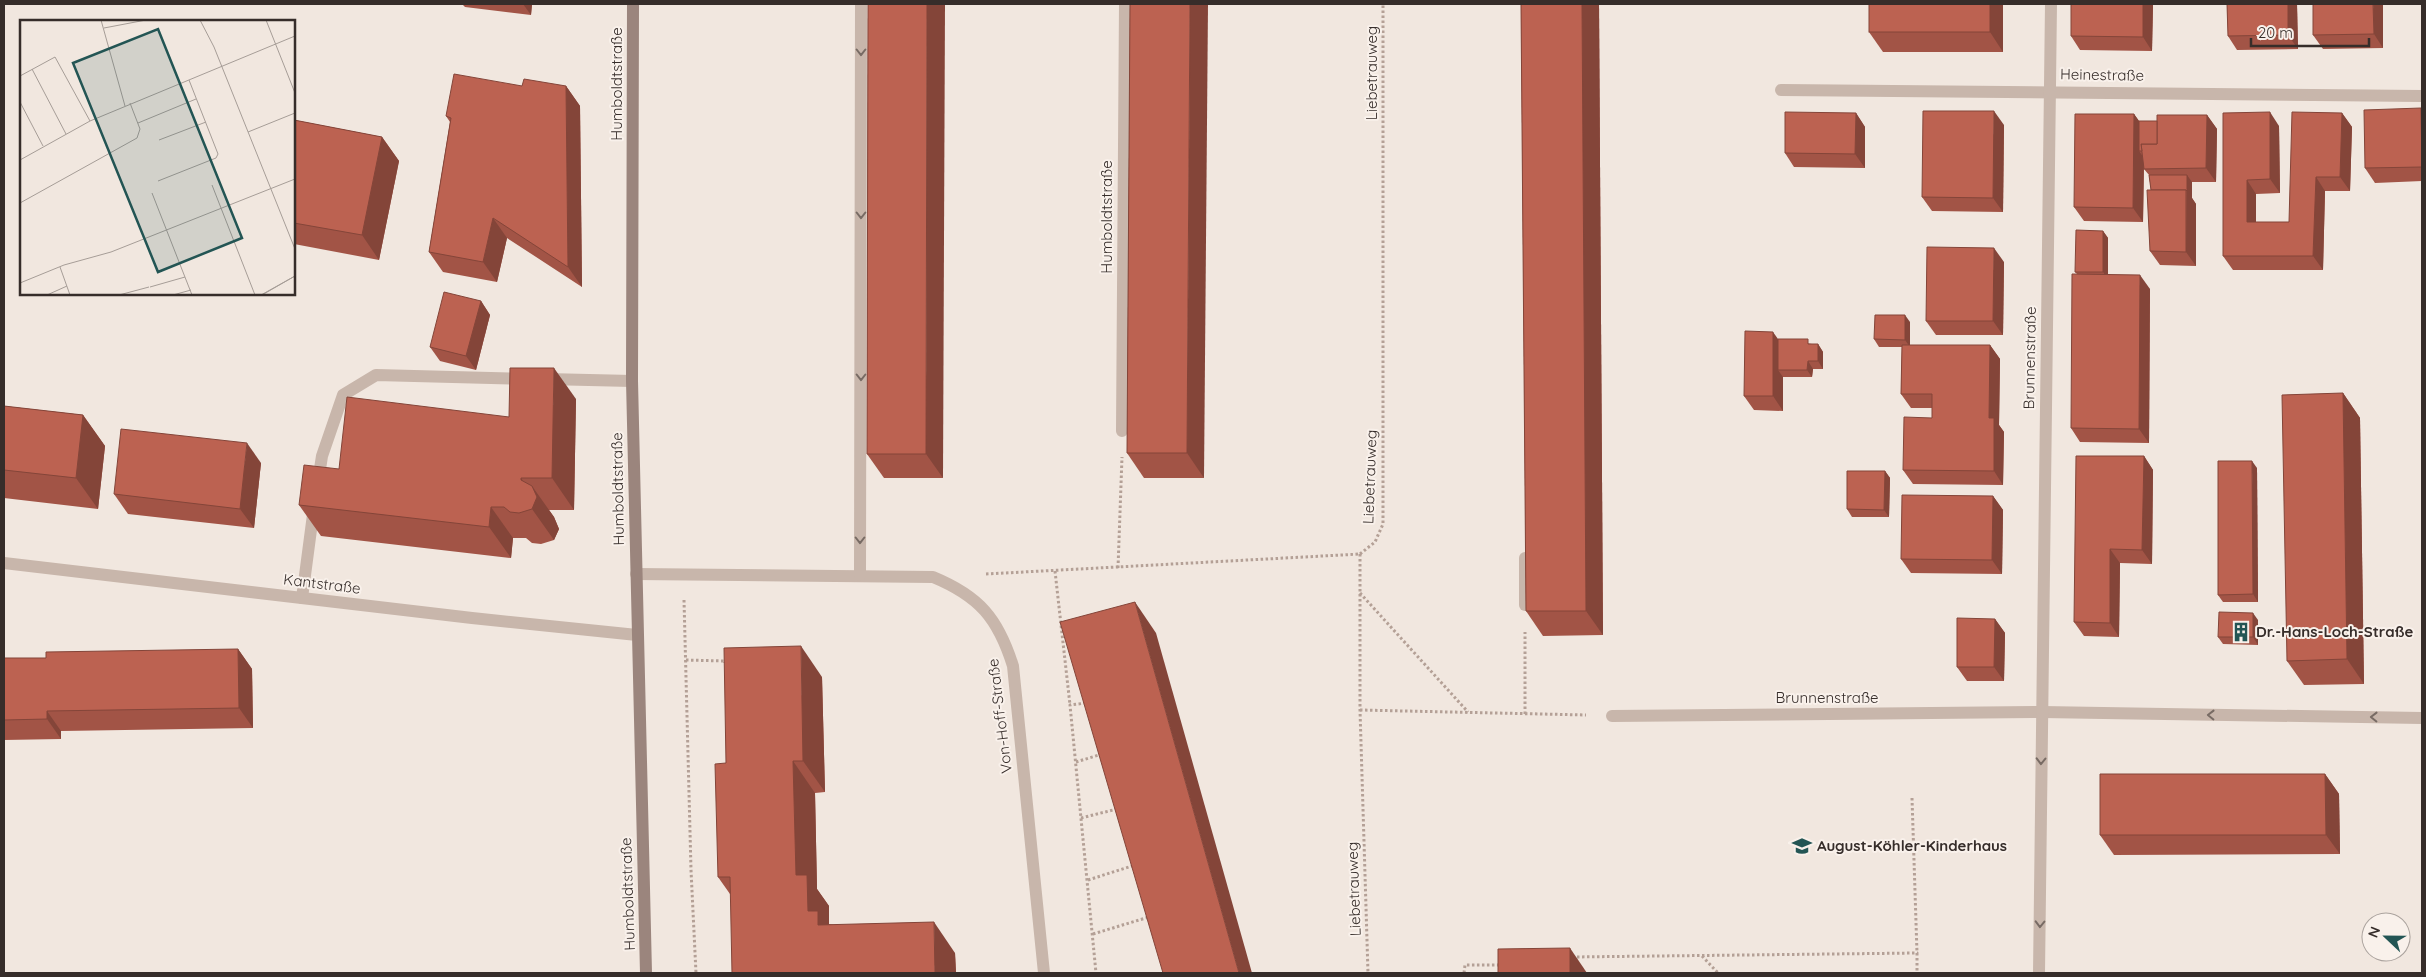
<svg xmlns="http://www.w3.org/2000/svg" width="2426" height="977" viewBox="0 0 2426 977" font-family="Quicksand,sans-serif">
	<style>
		.lines { fill: none; stroke-linecap: round; stroke-linejoin: round }
		.path { stroke: #b4a096; stroke-width: 3; stroke-dasharray: 2.5 2.5; stroke-linecap: butt }
		.lane { stroke: #c8b6ab; stroke-width: 12 }
		.street { stroke: #c8b6ab; stroke-width: 12 }
		.secondary { stroke: #9b857d; stroke-width: 12 }
		.wall { fill: #a25446 }
		.shaded-wall { fill: #844539 }
		.building { fill: #bc6251; stroke: #844539 }
		.oneway { stroke: #786b64 }
		.labels { text-anchor: middle; stroke-width: 4; stroke-linejoin: round; paint-order: stroke }
		.street-label { font-size: 15px; fill: #362d2a; stroke: #f9f1eb }
		.poi-label { font-size: 15px; font-weight: bold; fill: #362d2a; stroke: #f9f1eb; text-anchor: start }
		.inset-road { fill: none; stroke: #a69d97; stroke-width: 1 }
		.view { fill: #235554; fill-opacity: 0.15; stroke: #235554; stroke-width: 2.5 }
		.inset-edge { fill: none; stroke: #362d2a; stroke-width: 2.5 }
	</style>
	<rect width="100%" height="100%" fill="#f1e7df"/>
	<g class="lines">
		<g class="path">
			<path d="M1360 554 1375 542 1383 524V4"/>
			<path d="M1360 554V710L1368 973"/>
			<path d="M1118 568 1122 457"/>
			<path d="M1055 571 1070 705"/>
			<path d="M986 574 1360 554"/>
			<path d="M1360 593 1468 712"/>
			<path d="M684 600 691 870 696 973"/>
			<path d="M686 660 725 661V663"/>
			<path d="M1086 703 1070 705 1096 973"/>
			<path d="M1360 710 1586 715"/>
			<path d="M1525 714V632"/>
			<path d="M1076 762 1102 754"/>
			<path d="M1912 798 1917 953"/>
			<path d="M1081 818 1117 809"/>
			<path d="M1088 880 1135 865"/>
			<path d="M1093 934 1149 917"/>
			<path d="M1702 956 1718 973"/>
			<path d="M1572 957 1917 953V973"/>
			<path d="M1464 973 1465 965H1498L1501 963"/>
		</g>
		<g class="lane">
			<path d="M546 379 632 381"/>
			<path d="M318 482 322 456 343 395 376 375 526 379"/>
			<path d="M302 598 314 507"/>
		</g>
		<g class="street">
			<path d="M1781 90 2422 96"/>
			<path d="M1122 431 1125 4"/>
			<path d="M1525 558V605"/>
			<path d="M4 563 472 618 637 635"/>
			<path d="M636 574 933 577C979 596 998 618 1013 666L1044 973"/>
			<path d="M860 575 861 4"/>
			<path d="M1612 716 2042 712 2422 718"/>
			<path d="M2039 973 2051 4"/>
		</g>
		<path class="secondary" d="M633 4 632 381 646 973"/>
	</g>
	<g class="wall">
		<path d="M462 4H532L531 15 465 7Z"/>
		<path d="M868 4 943 478H884L867 454Z"/>
		<path d="M1130 4 1204 478H1144L1127 453Z"/>
		<path d="M1521 4H1599L1603 635 1543 636 1526 611Z"/>
		<path d="M2003 4V52H1883L1869 32Z"/>
		<path d="M2071 4H2153L2152 51 2080 50 2071 36Z"/>
		<path d="M2227 4H2297L2298 49 2237 50 2228 36Z"/>
		<path d="M2383 4V48L2323 49 2313 35Z"/>
		<path d="M522 86H566L580 106 582 287 507 238 497 282 443 272 429 252 450 122 446 116Z"/>
		<path d="M2421 108 2422 110V181L2375 183 2365 168Z"/>
		<path d="M1856 113 1865 127V168L1794 167 1785 153Z"/>
		<path d="M2223 113 2279 126 2280 193 2256 194V222H2289L2342 113 2352 127 2350 191H2325L2323 270H2233L2223 256Z"/>
		<path d="M2134 114 2139 121H2157L2207 115 2217 129 2216 182H2192V198L2196 204V266L2160 265 2150 251 2151 190 2149 175 2144 169V165L2143 222 2084 221 2074 207Z"/>
		<path d="M294 120 382 137 399 161 379 260 294 244Z"/>
		<path d="M2004 125 2003 212 1932 211 1922 197Z"/>
		<path d="M2103 231 2108 238V274L2150 289 2149 443 2080 442 2071 428 2077 274 2075 272Z"/>
		<path d="M2004 262 2003 335H1936L1926 321Z"/>
		<path d="M481 301 490 315 476 370 440 361 430 347Z"/>
		<path d="M1910 322V345H1990L2000 359 1999 425 2004 432 2003 485 1913 484 1903 470 1932 418V408H1911L1901 394 1902 347H1879L1874 339Z"/>
		<path d="M1778 339 1812 344H1818L1823 352V369H1813L1812 377H1783V411L1754 410 1744 396Z"/>
		<path d="M2343 393 2360 418 2364 684 2304 685 2287 661Z"/>
		<path d="M576 399 574 510H549L554 517 559 529 554 540 541 544 532 543 526 538H513L511 558 321 536 299 505 339 469 509 417Z"/>
		<path d="M4 406 83 415 105 446 98 509 4 498Z"/>
		<path d="M2144 456 2153 470 2152 564 2120 563 2119 637 2084 636 2074 622Z"/>
		<path d="M261 463 254 528 128 514 114 494Z"/>
		<path d="M2257 468 2258 602H2223L2218 595Z"/>
		<path d="M1885 471 1890 478 1889 517H1852L1847 509Z"/>
		<path d="M1993 496 2003 510 2002 574 1911 573 1901 559Z"/>
		<path d="M1995 619 2005 633 2004 681H1967L1957 667Z"/>
		<path d="M2258 620V645L2223 644 2218 637Z"/>
		<path d="M238 649 252 669 253 728 61 731V739L4 740V658H46Z"/>
		<path d="M822 677 825 792 815 793 817 889 829 906V924L955 953 956 973 730 894 718 877 726 763Z"/>
		<path d="M2325 774 2339 794 2340 854 2114 855 2100 835Z"/>
	</g>
	<g class="shaded-wall">
		<path d="M523 4H532L531 15Z"/>
		<path d="M927 4H945L943 478 926 454Z"/>
		<path d="M1190 4H1208L1204 478 1187 453Z"/>
		<path d="M1582 4H1599L1603 635 1586 611Z"/>
		<path d="M1990 4H2003V52L1990 32Z"/>
		<path d="M2143 4H2153L2152 51 2143 37Z"/>
		<path d="M2288 4H2297L2298 49 2288 35Z"/>
		<path d="M2373 4H2383V48L2374 34Z"/>
		<path d="M566 86 580 106 582 287 568 267Z"/>
		<path d="M2421 108 2422 110V158Z"/>
		<path d="M1994 111 2004 125 2003 212 1993 198Z"/>
		<path d="M2270 112 2279 126 2280 193 2270 179Z"/>
		<path d="M1856 113 1865 127V168L1855 154Z"/>
		<path d="M2342 113 2352 127 2350 191 2340 177Z"/>
		<path d="M2134 114 2144 128 2139 151 2144 158 2143 222 2133 208Z"/>
		<path d="M2207 115 2217 129 2216 182 2206 168Z"/>
		<path d="M382 137 399 161 379 260 362 235Z"/>
		<path d="M2187 175 2192 182V198L2196 204V266L2186 252Z"/>
		<path d="M2316 177 2325 191 2323 270 2313 256Z"/>
		<path d="M2247 180 2256 194V236L2247 222Z"/>
		<path d="M493 218 507 238 497 282 483 262Z"/>
		<path d="M2103 231 2108 238V279L2103 272Z"/>
		<path d="M1994 248 2004 262 2003 335 1993 321Z"/>
		<path d="M2140 275 2150 289 2149 443 2139 429Z"/>
		<path d="M481 301 490 315 476 370 466 356Z"/>
		<path d="M1905 315 1910 322V347L1905 340Z"/>
		<path d="M1773 332 1783 346 1778 370 1783 377V411L1773 396Z"/>
		<path d="M1818 344 1823 352V369L1818 361Z"/>
		<path d="M1990 345 2000 359 1999 425 2004 432 2003 485 1994 471 1989 418Z"/>
		<path d="M1808 361 1813 369 1812 377 1807 370Z"/>
		<path d="M554 368 576 399 574 510 552 478Z"/>
		<path d="M2343 393 2360 418 2364 684 2347 659Z"/>
		<path d="M83 415 105 446 98 509 76 478Z"/>
		<path d="M247 443 261 463 254 528 240 509Z"/>
		<path d="M2144 456 2153 470 2152 564 2142 550Z"/>
		<path d="M2252 461 2257 468 2258 602 2253 594Z"/>
		<path d="M1885 471 1890 478 1889 517 1884 510Z"/>
		<path d="M521 478 536 500 532 486 554 517 559 529 554 540 532 509 521 480Z"/>
		<path d="M1993 496 2003 510 2002 574 1992 560Z"/>
		<path d="M491 507 513 538 511 558 489 527Z"/>
		<path d="M2110 549 2120 563 2119 637 2110 623Z"/>
		<path d="M1135 602 1156 633 1252 973H1239Z"/>
		<path d="M2253 613 2258 620V645L2253 637Z"/>
		<path d="M1995 619 2005 633 2004 681 1994 667Z"/>
		<path d="M801 646 822 677 825 792 803 761Z"/>
		<path d="M238 649 252 669 253 728 239 708Z"/>
		<path d="M47 711 61 731V739L47 719Z"/>
		<path d="M793 761 815 793 817 889 829 906V927L840 956 808 911 796 875Z"/>
		<path d="M2325 774 2339 794 2340 854 2326 835Z"/>
		<path d="M934 922 955 953 956 973H935Z"/>
		<path d="M1570 948 1587 973H1570Z"/>
	</g>
	<g class="building">
		<path d="M868 4H927L926 454H867Z"/>
		<path d="M1130 4H1190L1187 453H1127Z"/>
		<path d="M1521 4H1582L1586 611H1526Z"/>
		<rect x="1869" y="4" width="121" height="28"/>
		<path d="M2071 4H2143V37L2071 36Z"/>
		<path d="M2227 4H2288V35L2228 36Z"/>
		<path d="M2313 4H2373L2374 34 2313 35Z"/>
		<path d="M454 74 522 86 524 79 566 86 568 267 493 218 483 262 429 252 451 118 446 116Z"/>
		<path d="M2421 108 2422 167 2365 168 2364 110Z"/>
		<path d="M1923 111H1994L1993 198 1922 197Z"/>
		<path d="M1785 112 1856 113 1855 154 1785 153Z"/>
		<path d="M2270 112V179L2247 180V222H2289L2292 112 2342 113 2340 177H2316L2313 256H2223V113Z"/>
		<path d="M2075 114H2134L2133 208 2074 207Z"/>
		<path d="M2157 115H2207L2206 168 2144 169 2141 144H2157Z"/>
		<path d="M294 120 382 137 362 235 294 223Z"/>
		<path d="M2139 121H2157V144H2141L2142 151H2139Z"/>
		<path d="M2149 175H2187V191L2186 190H2151Z"/>
		<path d="M2147 190H2186V252L2150 251Z"/>
		<path d="M2076 230 2103 231V272H2075Z"/>
		<path d="M1927 247 1994 248 1993 321H1926Z"/>
		<path d="M2072 274 2140 275 2139 429 2071 428Z"/>
		<path d="M444 292 481 301 466 356 430 347Z"/>
		<path d="M1875 315H1905V340L1874 339Z"/>
		<path d="M1745 331 1773 332V396H1744Z"/>
		<path d="M1778 339H1808V344H1818V361H1808L1807 370H1778Z"/>
		<path d="M1902 345H1990L1989 418H1994V471L1903 470 1904 417 1932 418V394H1901Z"/>
		<path d="M510 368H554L552 478H521V480L532 486 537 497 532 509 519 513 510 512 504 507H491L489 527 299 505 304 465 339 469 347 397 509 417Z"/>
		<path d="M2343 393 2347 659 2287 661 2282 395Z"/>
		<path d="M4 406 83 415 76 478 4 470Z"/>
		<path d="M121 429 247 443 240 509 114 494Z"/>
		<path d="M2076 456H2144L2142 550 2110 549V623L2074 622Z"/>
		<path d="M2218 461H2252L2253 594 2218 595Z"/>
		<path d="M1847 471H1885L1884 510 1847 509Z"/>
		<path d="M1902 495 1993 496 1992 560 1901 559Z"/>
		<path d="M1135 602 1239 973H1163L1060 622Z"/>
		<path d="M2219 612 2253 613V637H2218Z"/>
		<path d="M1957 618 1995 619 1994 667H1957Z"/>
		<path d="M801 646 803 761H793L796 875H807L808 911H818V925L934 922 935 973H732L730 877H718L715 764 726 763 724 648Z"/>
		<path d="M238 649 239 708 47 711V719L4 720V658H46V652Z"/>
		<path d="M2100 774H2325L2326 835H2100Z"/>
		<path d="M1570 948V973H1498V949Z"/>
	</g>
	<defs><path id="oneway-chevron" d="M-2-3.5L2.5 0L-2 3.5" fill="none" stroke-width="1.6" stroke-linecap="round" stroke-linejoin="round" transform="scale(1.25)"/></defs>
	<g class="oneway">
		<use href="#oneway-chevron" transform="translate(861 52) rotate(90)"/>
		<use href="#oneway-chevron" transform="translate(861 215) rotate(90)"/>
		<use href="#oneway-chevron" transform="translate(861 377) rotate(90)"/>
		<use href="#oneway-chevron" transform="translate(860 540) rotate(90)"/>
		<use href="#oneway-chevron" transform="translate(2211 715) rotate(-179)"/>
		<use href="#oneway-chevron" transform="translate(2374 717) rotate(-179)"/>
		<use href="#oneway-chevron" transform="translate(2041 761) rotate(91)"/>
		<use href="#oneway-chevron" transform="translate(2040 924) rotate(91)"/>
	</g>
	<defs>
		<symbol id="building-bare" viewBox="-9 -9 18 18"><path d="M-4-6H4V6H1V3H-1V6H-4ZM-2.5-4.3h1.7v1.8h-1.7ZM.8-4.3h1.7v1.8H.8ZM-2.5-1h1.7V.8h-1.7ZM.8-1h1.7V.8H.8Z" fill="#235554" stroke="#f9f1eb" stroke-width="2.5" paint-order="stroke"/></symbol>
		<symbol id="school-bare" viewBox="-9 -9 18 18"><path d="M0-5L7-2L0 1L-7-2ZM-4 1L0 2.5L4 1V4Q0 6-4 4Z" fill="#235554" stroke="#f9f1eb" stroke-width="2.5" paint-order="stroke"/></symbol>
	</defs>
	<g fill-rule="evenodd">
		<use href="#building-bare" x="2227" y="618" width="28" height="28"/>
		<use href="#school-bare" x="1788" y="832" width="28" height="28"/>
	</g>
	<g class="labels">
		<g class="street-label">
			<text transform="translate(1372 73) rotate(-90)" y="5">Liebetrauweg</text>
			<text transform="translate(2102 75) rotate(1)" y="5">Heinestraße</text>
			<text transform="translate(617 84) rotate(-90)" y="5">Humboldtstraße</text>
			<text transform="translate(1107 217) rotate(-90)" y="5">Humboldtstraße</text>
			<text transform="translate(2030 358) rotate(-89)" y="5">Brunnenstraße</text>
			<text transform="translate(1370 477) rotate(-88)" y="5">Liebetrauweg</text>
			<text transform="translate(618 489) rotate(-91)" y="5">Humboldtstraße</text>
			<text transform="translate(322 584) rotate(7)" y="5">Kantstraße</text>
			<text x="1827" y="703">Brunnenstraße</text>
			<text transform="translate(1000 716) rotate(-97)" y="5">Von-Hoff-Straße</text>
			<text transform="translate(1354 889) rotate(-92)" y="5">Liebetrauweg</text>
			<text transform="translate(628 894) rotate(-92)" y="5">Humboldtstraße</text>
		</g>
		<g class="poi-label">
			<text x="2256" y="637">Dr.-Hans-Loch-Straße</text>
			<text x="1817" y="851">August-Köhler-Kinderhaus</text>
		</g>
	</g>
	<g transform="translate(20 20)">
		<rect width="275" height="275" fill="#f1e7df"/>
		<path class="inset-road" d="M81 0 105 86M180 0 194 27 275 229M246 0 275 73M84 8 126 0M12 49 46 114M0 56 35 37 70 101M0 82 23 126M118 103 176 79M228 112 275 93M139 120 186 102M0 140 70 101 275 16M138 161 196 138 198 134 169 60M192 165 235 275M132 173 172 275M0 183 117 118 120 109 110 83M40 247 50 275M0 263 44 245 91 232 275 159M130 267 165 257M27 275 47 266M99 275 129 267M153 275 171 270M241 275 275 256M242 275 275 256"/>
		<path class="view" d="M138 9 222 218 138 252 53 43Z"/>
		<rect width="275" height="275" class="inset-edge"/>
	</g>
	<rect width="2426" height="977" fill="none" stroke="#362d2a" stroke-width="10"/>
	<g transform="translate(2386 937) rotate(292)"><circle r="24" fill="#f9f1eb" stroke="#aba39e"/>
	<path d="M0-4L9 19L0 12L-9 19Z" fill="#235554"/>
	<text y="-8" font-size="14" font-weight="bold" text-anchor="middle" fill="#362d2a">N</text>
	</g>
	<path d="M2251 38v8h118v-8" fill="none" stroke="#362d2a" stroke-width="2.5"/>
	<text x="2258" y="38" font-size="15" fill="#362d2a" stroke="#f9f1eb" stroke-width="4" paint-order="stroke">20 m</text>
</svg>
